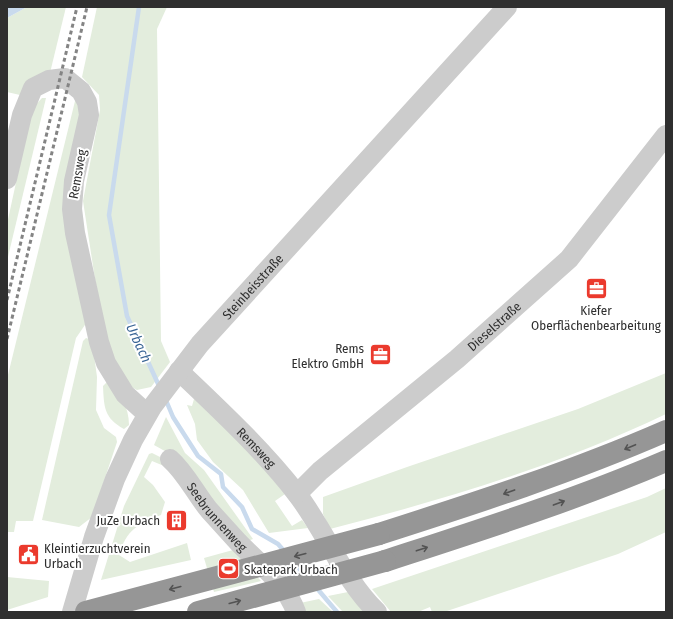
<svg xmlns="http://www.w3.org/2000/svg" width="673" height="619" viewBox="0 0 673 619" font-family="'Fira Sans Condensed',sans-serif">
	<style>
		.green { fill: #e3eddd }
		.water { fill: #c9daed }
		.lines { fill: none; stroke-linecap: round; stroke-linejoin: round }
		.stream { stroke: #c9daed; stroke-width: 4.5 }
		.minor { stroke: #ccc; stroke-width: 20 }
		.highway { stroke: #969696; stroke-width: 22 }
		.rail { stroke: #848484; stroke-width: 3; stroke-dasharray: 4 3; stroke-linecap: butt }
		.highway-bridge { stroke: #969696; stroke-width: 22 }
		.oneway { stroke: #535353 }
		.labels { text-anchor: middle; stroke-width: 4; stroke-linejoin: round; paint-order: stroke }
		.street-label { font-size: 13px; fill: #2f2f2f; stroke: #fff }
		.poi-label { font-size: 13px; fill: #2f2f2f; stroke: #fff; text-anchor: end }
		.water-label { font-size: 14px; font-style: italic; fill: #3a6595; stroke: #fff }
	</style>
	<rect width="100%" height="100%" fill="#fff"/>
	<g class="green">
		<path d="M27 7H66L49 77 20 95 7 92V18Z"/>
		<path d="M97 7H167L157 29 161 341 170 362 151 387 137 390 124 383 108 345 95 279 83 201 100 110 99 95 82 77Z"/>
		<path d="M76 97 84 112 72 156 89 319 76 338 33 521H16L14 532H7V379Z"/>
		<path d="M42 98H46L7 261V224L32 109Z"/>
		<path d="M86 338 92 340 97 377 96 410 104 428 116 437 117 442 92 517 79 527 42 520 83 341Z"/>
		<path d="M666 373V414C560 465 443 500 330 529L323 514V497L407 467 578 409Z"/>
		<path d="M107 382C120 394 129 406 129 425L124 429C104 418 104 407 103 386Z"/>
		<path d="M194 399C231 422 257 461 285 494L275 501 292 526 302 520 308 528 269 533 243 490 213 462 197 440 195 424 187 405 192 406Z"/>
		<path d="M166 417 185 453 204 470 253 539 245 542 181 460 154 445Z"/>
		<path d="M152 453 168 461 164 466 152 461 144 477 153 485 165 502 161 515C137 525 127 529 119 555L130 562 187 543 191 560 101 580 124 506 149 454Z"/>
		<path d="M666 488V532L618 554 444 612H432L430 607 418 612H391L372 589 647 497Z"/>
		<path d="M233 550 261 581 214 592 204 558Z"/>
		<path d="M7 577 49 581 48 597 7 610Z"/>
		<path d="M348 592 365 612H343L328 596Z"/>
		<path d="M319 599 333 612H304L300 603Z"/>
	</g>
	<path class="water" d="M7 7H27L7 18Z"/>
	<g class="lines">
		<g class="stream">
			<path d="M139 7 109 215 127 316 160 388"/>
			<path d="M165 398 173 417 198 456 221 474 223 487 242 507 252 529 278 544 285 552"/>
			<path d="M295 564 306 576"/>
			<path d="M315 586 337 612"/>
		</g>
		<g class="minor">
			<path d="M7 179 22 115 33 88 49 80 65 78 81 91 87 102 89 115 74 181 72 209 75 233 99 342 106 363 125 394 147 414"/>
			<path id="s1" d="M179 371C220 410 262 449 297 494 326 532 343 579 377 612"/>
			<path id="s2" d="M170 459C186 473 195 493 209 510 218 520 228 531 238 542 258 563 286 583 296 612"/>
			<path id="s3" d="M297 494 320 471 457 359 569 259 666 135"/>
			<path id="s4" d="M72 612 94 537 115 479 133 440 152 407 200 344 507 7"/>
		</g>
		<g class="highway">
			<path d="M379 534C476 503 572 472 666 431"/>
			<path d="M385 561C480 530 575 500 666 461"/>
		</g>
		<g class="rail">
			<path d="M7 300 77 7"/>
			<path d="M7 339 87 7"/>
		</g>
		<g class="highway-bridge">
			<path d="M86 612 379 534"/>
			<path d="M198 612 385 561"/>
		</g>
	</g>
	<defs><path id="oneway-shaft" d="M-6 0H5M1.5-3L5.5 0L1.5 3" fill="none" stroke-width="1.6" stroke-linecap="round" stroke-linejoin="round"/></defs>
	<g class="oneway">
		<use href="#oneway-shaft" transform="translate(630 447) rotate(157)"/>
		<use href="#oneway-shaft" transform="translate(509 492) rotate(160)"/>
		<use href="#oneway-shaft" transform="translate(559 503) rotate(-20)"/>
		<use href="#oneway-shaft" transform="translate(422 549) rotate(-18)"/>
		<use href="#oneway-shaft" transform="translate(300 555) rotate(165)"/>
		<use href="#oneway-shaft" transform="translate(175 588) rotate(165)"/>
		<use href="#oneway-shaft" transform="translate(235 602) rotate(-15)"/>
	</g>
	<defs>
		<symbol id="office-square" viewBox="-11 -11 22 22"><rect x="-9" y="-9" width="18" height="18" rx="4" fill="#eb3a2d" stroke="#fff"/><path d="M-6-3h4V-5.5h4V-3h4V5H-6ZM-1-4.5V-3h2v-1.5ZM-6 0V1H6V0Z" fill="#fff"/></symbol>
		<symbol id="building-square" viewBox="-11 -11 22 22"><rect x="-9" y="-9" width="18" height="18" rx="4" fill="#eb3a2d" stroke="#fff"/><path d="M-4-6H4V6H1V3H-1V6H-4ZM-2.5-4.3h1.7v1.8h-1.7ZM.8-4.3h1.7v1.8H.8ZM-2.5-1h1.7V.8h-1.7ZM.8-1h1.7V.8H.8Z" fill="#fff"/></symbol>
		<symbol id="civic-square" viewBox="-11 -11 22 22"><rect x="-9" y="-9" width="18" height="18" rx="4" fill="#eb3a2d" stroke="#fff"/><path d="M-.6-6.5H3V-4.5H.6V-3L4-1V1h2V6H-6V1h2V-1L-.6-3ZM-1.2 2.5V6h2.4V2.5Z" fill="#fff"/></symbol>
		<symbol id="stadium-square" viewBox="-11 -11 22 22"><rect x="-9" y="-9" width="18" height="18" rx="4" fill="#eb3a2d" stroke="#fff"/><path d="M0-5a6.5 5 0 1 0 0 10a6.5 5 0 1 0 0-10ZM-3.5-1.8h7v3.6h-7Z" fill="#fff"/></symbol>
	</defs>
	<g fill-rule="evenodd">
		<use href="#office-square" x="584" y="276" width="25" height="25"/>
		<use href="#office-square" x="368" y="342" width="25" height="25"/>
		<use href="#building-square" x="164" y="508" width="25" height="25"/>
		<use href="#civic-square" x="16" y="542" width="25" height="25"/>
		<use href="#stadium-square" x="216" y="556" width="25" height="25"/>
	</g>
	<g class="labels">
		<g class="street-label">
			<text transform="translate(77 174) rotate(-80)" y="5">Remsweg</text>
			<text dy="5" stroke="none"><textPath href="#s4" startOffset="378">Steinbeisstraße</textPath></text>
			<text dy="5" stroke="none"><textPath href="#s3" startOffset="259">Dieselstraße</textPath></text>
			<text dy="5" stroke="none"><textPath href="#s1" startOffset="109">Remsweg</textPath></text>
			<text dy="5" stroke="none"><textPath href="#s2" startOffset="75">Seebrunnenweg</textPath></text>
		</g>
		<g class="poi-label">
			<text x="596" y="315" text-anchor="middle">Kiefer<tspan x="596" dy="15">Oberflächenbearbeitung</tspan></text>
			<text x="364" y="353">Rems<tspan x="364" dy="15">Elektro GmbH</tspan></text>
			<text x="160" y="525">JuZe Urbach</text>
			<text x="44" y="553" text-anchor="start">Kleintierzuchtverein<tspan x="44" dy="15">Urbach</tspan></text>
			<text x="244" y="574" text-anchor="start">Skatepark Urbach</text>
		</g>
		<g class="water-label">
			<text transform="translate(139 343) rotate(65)" y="5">Urbach</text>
		</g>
	</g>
	<rect width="673" height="619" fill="none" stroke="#2f2f2f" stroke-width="16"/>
</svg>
